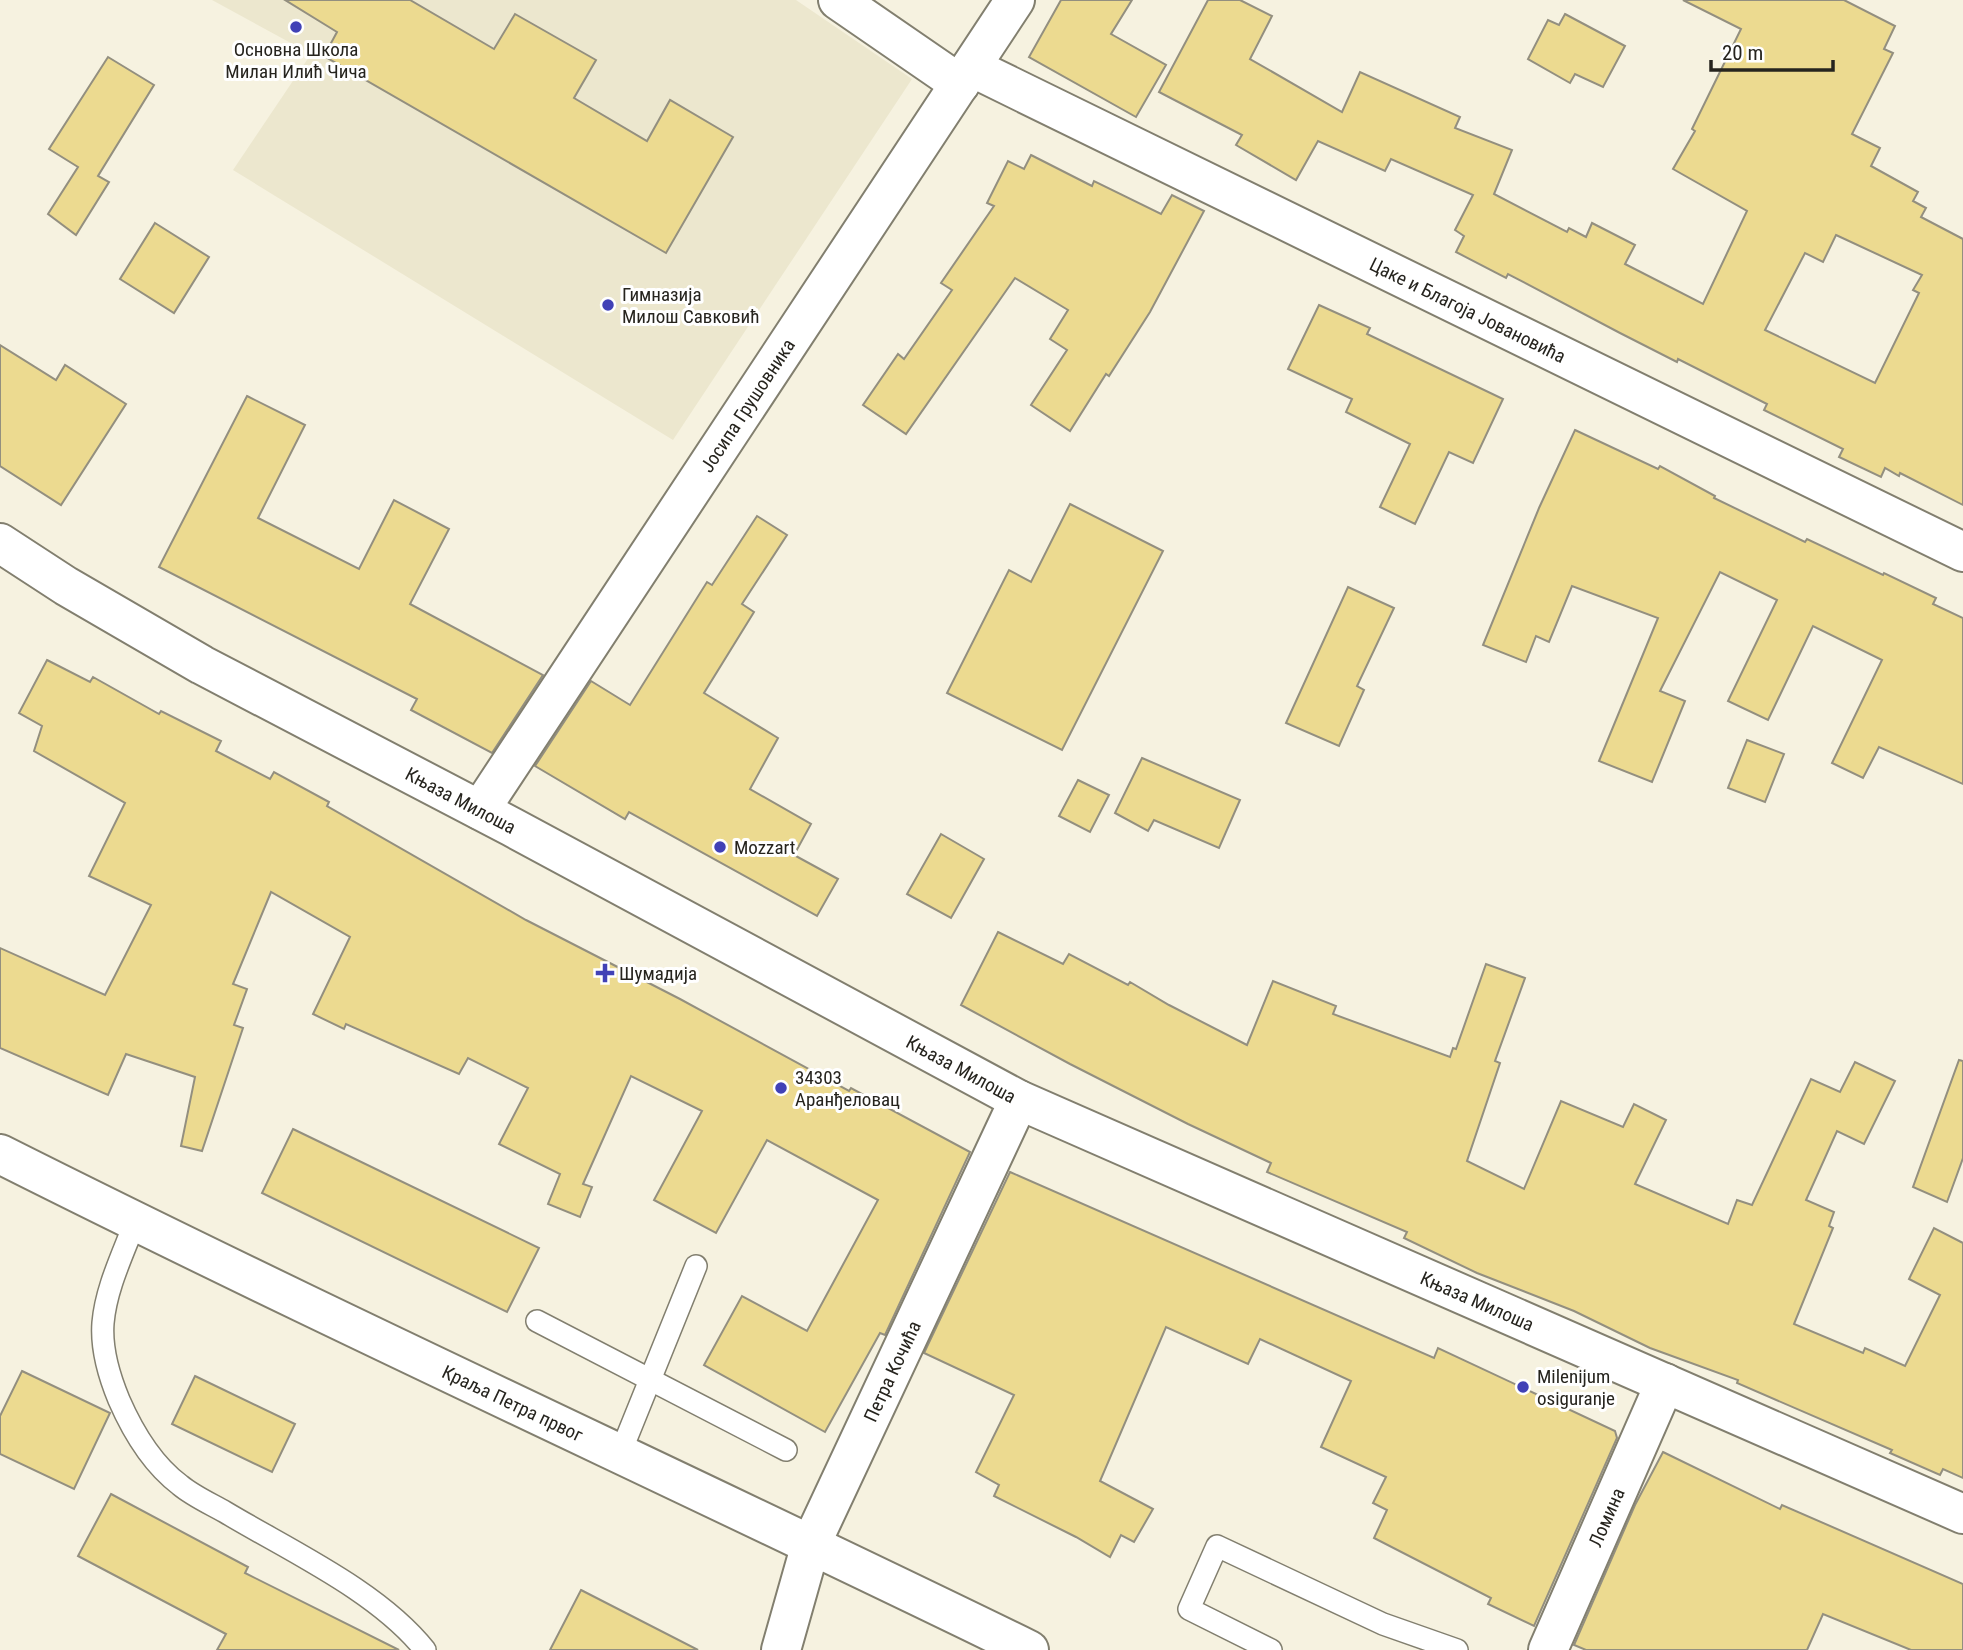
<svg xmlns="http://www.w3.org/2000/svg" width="1963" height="1650" viewBox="0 0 1963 1650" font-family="'Roboto Condensed',sans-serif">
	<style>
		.built { fill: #ece7ce }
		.building { fill: #ecda90; stroke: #938f7f; stroke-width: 2; fill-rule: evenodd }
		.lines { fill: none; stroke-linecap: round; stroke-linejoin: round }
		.lane-casing { stroke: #827f6f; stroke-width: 24 }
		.street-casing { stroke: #827f6f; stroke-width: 42 }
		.secondary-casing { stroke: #827f6f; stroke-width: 42 }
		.lane { stroke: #fff; stroke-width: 21 }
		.street { stroke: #fff; stroke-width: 38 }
		.secondary { stroke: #fff; stroke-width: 38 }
		.poi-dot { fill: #4141b6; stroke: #fff; stroke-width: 2.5 }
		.labels { text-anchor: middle; stroke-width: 6; stroke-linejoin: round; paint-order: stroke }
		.poi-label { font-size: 19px; fill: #26241e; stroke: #fff; text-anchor: start }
		.street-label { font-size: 19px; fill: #26241e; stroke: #fff }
	</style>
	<rect width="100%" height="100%" fill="#f6f2e0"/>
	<path class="built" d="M212 0H796L912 79 673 440 233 170 311 54Z"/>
	<g class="building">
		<path d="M285 0H410L494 49 515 14 596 60 574 98 647 141 670 100 733 137 666 253 324 56 337 32Z"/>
		<path d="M1061 0H1132L1111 34 1166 65 1136 117 1029 57Z"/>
		<path d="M1208 0H1240L1272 16 1250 59 1342 112 1360 72 1460 117 1455 128 1512 150 1494 194 1567 232 1569 228 1586 237 1592 223 1635 245 1625 264 1703 304 1747 211 1673 169 1695 131 1692 129 1741 29 1683 0H1844L1895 26 1884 49 1893 53 1852 134 1880 148 1871 166 1918 192 1913 201 1926 208 1921 217 1963 239V505L1900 473 1899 476 1885 468 1881 477 1839 457 1843 449 1764 410 1767 404 1678 359 1677 362 1620 333 1508 274 1506 278 1456 252 1464 236 1455 230 1473 195 1391 159 1385 171 1318 141 1296 180 1236 145 1242 135 1159 92ZM1836 235 1922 275 1913 290 1919 293 1875 383 1765 330 1805 253 1823 262Z"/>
		<path d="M1565 14 1625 46 1603 87 1575 74 1570 83 1528 59 1548 20 1559 25Z"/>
		<path d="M108 57 154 85 98 176 109 182 76 235 48 214 78 167 49 149Z"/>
		<path d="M1031 155 1092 186 1094 181 1161 214 1172 195 1204 211 1150 312 1109 376 1106 374 1070 431 1031 405 1067 350 1050 339 1068 310 1015 278 906 434 863 405 898 354 904 359 952 290 941 283 994 206 987 203 1008 161 1024 169Z"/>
		<path d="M155 223 209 257 174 313 120 279Z"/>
		<path d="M1319 305 1370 328 1367 334 1503 399 1473 463 1449 452 1415 524 1380 507 1410 444 1346 412 1352 399 1288 369Z"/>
		<path d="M0 345 56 380 65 365 126 404 61 505 0 466Z"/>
		<path d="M247 396 305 425 258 518 359 569 394 500 449 529 410 604 543 675 492 753 411 710 417 699 159 567Z"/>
		<path d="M1575 430 1658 469 1660 466 1715 496 1714 498 1805 542 1807 539 1883 575 1884 573 1936 598 1933 604 1963 618V784L1879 747 1863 778 1832 763 1882 660 1813 626 1768 720 1728 701 1777 600 1720 572 1660 691 1685 701 1652 782 1599 761 1658 618 1572 586 1549 642 1536 636 1526 662 1483 645 1539 508Z"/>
		<path d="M1070 504 1163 551 1062 750 947 693 1009 570 1031 582Z"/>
		<path d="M757 516 787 535 742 604 754 612 704 693 778 738 750 789 811 824 794 855 838 879 817 916 629 812 625 819 535 766 591 681 630 705 707 582 712 585Z"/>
		<path d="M1348 587 1394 608 1357 686 1364 690 1339 746 1286 723Z"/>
		<path d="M47 660 90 682 93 677 159 714 161 711 221 741 216 751 270 779 274 772 329 802 327 806 526 920 680 999 849 1091 851 1088 970 1152 885 1335 880 1333 825 1432 704 1365 742 1296 807 1331 878 1200 767 1140 716 1233 654 1200 702 1111 631 1076 583 1184 592 1187 580 1217 548 1204 560 1174 499 1144 528 1088 468 1058 459 1074 346 1024 344 1029 313 1014 350 937 271 892 233 984 247 989 234 1025 243 1028 202 1151 181 1146 195 1077 126 1054 108 1095 0 1048V948L105 995 151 905 89 876 125 803 34 751 42 726 19 713Z"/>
		<path d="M1747 740 1784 754 1765 802 1728 788Z"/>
		<path d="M1142 758 1240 800 1219 848 1154 820 1148 831 1115 813Z"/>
		<path d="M1078 780 1109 795 1090 832 1059 816Z"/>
		<path d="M941 834 984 859 951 918 907 894Z"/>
		<path d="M998 932 1063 964 1069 954 1128 985 1130 982 1169 1005 1247 1045 1273 981 1336 1006 1333 1014 1450 1057 1453 1048 1456 1049 1486 964 1525 978 1495 1061 1500 1063 1467 1161 1524 1189 1561 1101 1623 1127 1634 1104 1666 1120 1635 1184 1728 1224 1737 1200 1752 1205 1811 1079 1840 1092 1855 1062 1895 1081 1864 1144 1837 1131 1806 1200 1834 1212 1829 1226 1833 1228 1794 1324 1863 1353 1865 1348 1905 1366 1940 1295 1909 1279 1934 1228 1963 1243V1478L1943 1469 1940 1475 1890 1453 1892 1450 1737 1383 1738 1380 1650 1348 1574 1311 1477 1273 1404 1238 1407 1232 1267 1172 1271 1163 1188 1124 1070 1064 961 1005Z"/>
		<path d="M1959 1060 1963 1061V1158L1947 1202 1913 1187Z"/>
		<path d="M293 1129 539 1248 507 1312 262 1193Z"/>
		<path d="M1010 1172 1434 1358 1438 1348 1615 1431 1617 1438 1534 1626 1488 1604 1491 1598 1374 1538 1387 1510 1373 1503 1386 1477 1321 1447 1351 1381 1260 1339 1248 1364 1166 1327 1100 1481 1153 1509 1134 1542 1121 1535 1110 1557 1076 1537 994 1496 999 1485 976 1472 1014 1395 924 1353Z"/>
		<path d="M22 1371 110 1413 74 1489 0 1454V1416Z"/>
		<path d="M195 1376 295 1424 272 1472 172 1424Z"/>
		<path d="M1663 1452 1780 1509 1782 1505 1963 1584V1650H1911L1823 1614 1807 1650H1586L1574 1645 1635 1505Z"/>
		<path d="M111 1494 248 1567 245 1573 399 1650H217L226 1634 78 1556Z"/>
		<path d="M581 1590 698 1650H550Z"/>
	</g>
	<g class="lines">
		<defs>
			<g id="lane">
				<path d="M135 1222C123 1254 106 1288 103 1323 101 1349 109 1376 119 1400 133 1432 152 1464 180 1485 193 1496 211 1504 225 1512 290 1551 378 1591 425 1650"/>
				<path d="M537 1321 786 1450"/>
				<path d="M620 1454 696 1266"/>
				<path d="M1271 1650 1189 1609 1217 1546 1383 1624 1457 1650"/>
			</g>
			<g id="street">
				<path d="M838 0 960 84"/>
				<path id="s1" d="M971 67 1963 552"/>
				<path id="s2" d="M480 810 1015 0"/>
				<path id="s3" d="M0 1154C340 1325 687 1483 1029 1650"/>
				<path id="s4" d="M781 1650 811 1544 1019 1100"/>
				<path id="s5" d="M1548 1650 1665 1383"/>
			</g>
			<g id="secondary">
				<path id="s6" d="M0 543 66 586 202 665 512 827 1019 1100 1963 1514"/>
			</g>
		</defs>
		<use href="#lane" class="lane-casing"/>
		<use href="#street" class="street-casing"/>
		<use href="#secondary" class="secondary-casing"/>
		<use href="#lane" class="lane"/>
		<use href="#street" class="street"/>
		<use href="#secondary" class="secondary"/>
	</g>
	<g class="poi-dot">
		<circle cx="296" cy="27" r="7"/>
		<circle cx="608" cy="305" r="7"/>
		<circle cx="720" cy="847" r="7"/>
		<path d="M601.5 962.5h7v7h7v7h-7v7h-7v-7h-7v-7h7z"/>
		<circle cx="781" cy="1088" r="7"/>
		<circle cx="1523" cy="1387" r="7"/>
	</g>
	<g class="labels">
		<g class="poi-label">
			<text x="296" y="56" text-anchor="middle">Основна Школа<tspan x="296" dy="22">Милан Илић Чича</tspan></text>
			<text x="622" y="301">Гимназија<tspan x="622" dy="22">Милош Савковић</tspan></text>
			<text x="734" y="854">Mozzart</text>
			<text x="619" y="980">Шумадија</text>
			<text x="795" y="1084">34303<tspan x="795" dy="22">Аранђеловац</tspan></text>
			<text x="1537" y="1383">Milenijum<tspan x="1537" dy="22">osiguranje</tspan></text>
		</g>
		<g class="street-label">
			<text dy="7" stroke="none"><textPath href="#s1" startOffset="553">Цаке и Благоја Јовановића</textPath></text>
			<text dy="7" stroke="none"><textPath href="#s2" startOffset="485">Јосипа Грушовника</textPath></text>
			<text dy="7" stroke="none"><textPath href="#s6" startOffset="528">Књаза Милоша</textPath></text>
			<text dy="7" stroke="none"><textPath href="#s6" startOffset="1096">Књаза Милоша</textPath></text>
			<text dy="7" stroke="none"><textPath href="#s6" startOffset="1662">Књаза Милоша</textPath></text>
			<text dy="7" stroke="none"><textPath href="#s4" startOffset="301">Петра Кочића</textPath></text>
			<text dy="7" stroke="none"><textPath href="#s3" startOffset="570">Краља Петра првог</textPath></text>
			<text dy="7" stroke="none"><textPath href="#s5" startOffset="145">Ломина</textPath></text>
		</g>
	</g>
	<path d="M1711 60v10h122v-10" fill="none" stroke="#26241e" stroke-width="3.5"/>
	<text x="1722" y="60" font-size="21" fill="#26241e" stroke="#ffffff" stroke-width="5" paint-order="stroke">20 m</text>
</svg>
